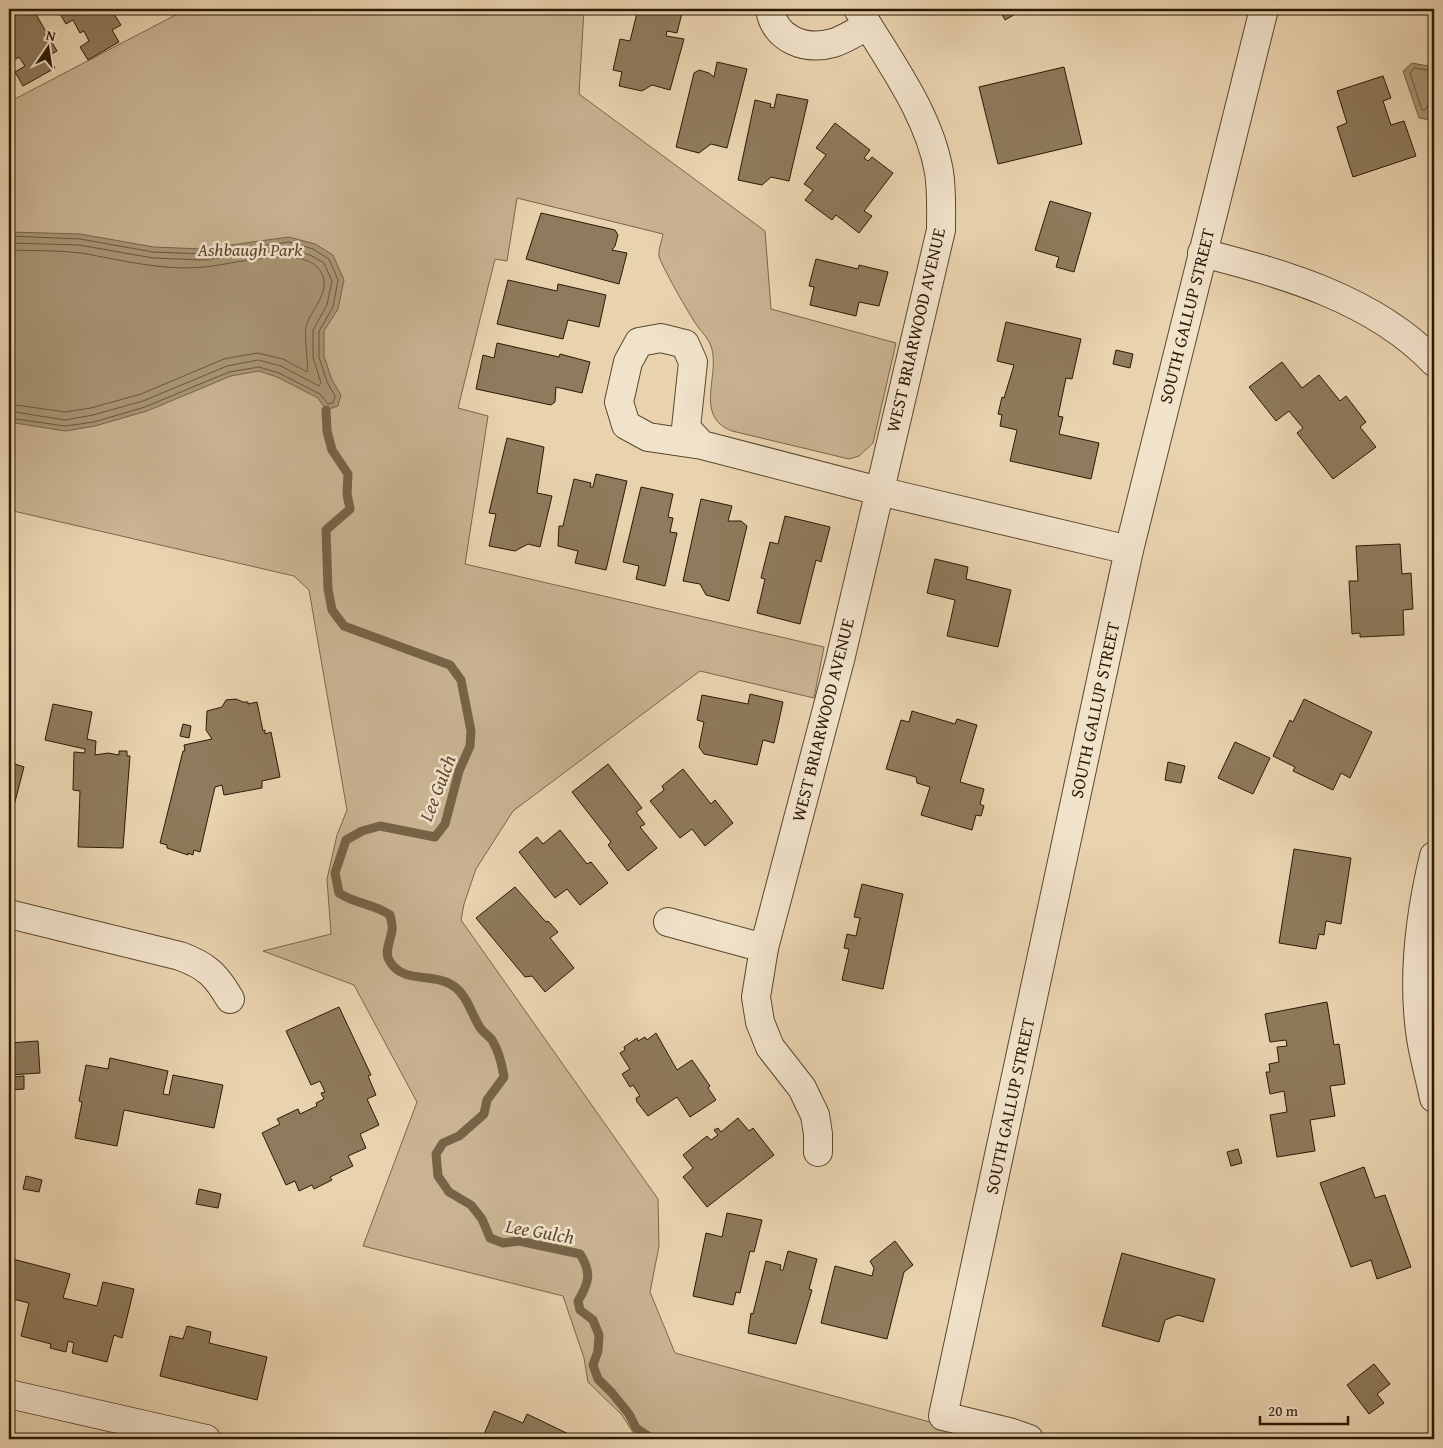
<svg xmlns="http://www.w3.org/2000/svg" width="1443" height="1448" viewBox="0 0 1443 1448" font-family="'Gentium Book Plus',serif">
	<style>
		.green { fill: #c9b392; stroke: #7a664a }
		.water { fill: #a89474; stroke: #766346 }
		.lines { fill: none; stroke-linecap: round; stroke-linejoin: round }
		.shore { stroke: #6a563b; stroke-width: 1 }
		.stream { stroke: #766346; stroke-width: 9 }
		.building { fill: #8e7a5c; stroke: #2b1902 }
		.minor-casing { stroke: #5a482d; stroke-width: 30 }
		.minor { stroke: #f1e2cb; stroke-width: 28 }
		.labels { text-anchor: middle; stroke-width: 5; stroke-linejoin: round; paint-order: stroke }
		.park-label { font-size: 18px; font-style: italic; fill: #5a472d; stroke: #f1e2cb }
		.street-label { font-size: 18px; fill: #2b1902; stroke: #f1e2cb }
		.water-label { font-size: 19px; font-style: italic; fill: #5d4a30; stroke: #f1e2cb }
	</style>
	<rect width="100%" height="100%" fill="#e9d3af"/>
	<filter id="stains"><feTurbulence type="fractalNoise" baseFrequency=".004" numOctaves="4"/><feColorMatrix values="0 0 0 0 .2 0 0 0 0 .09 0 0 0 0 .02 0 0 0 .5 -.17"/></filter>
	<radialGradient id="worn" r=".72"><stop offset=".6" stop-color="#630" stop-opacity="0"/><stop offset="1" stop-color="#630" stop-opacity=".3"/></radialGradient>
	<path class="green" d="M187 9H584L579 94 765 231 771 309 896 343 873 443 859 456 849 459 732 431C693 416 721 375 711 346 707 336 701 332 696 324 690 316 660 263 659 256 658 250 662 240 663 234L517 198 507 261 495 259 458 408 488 416 465 564 824 647 814 698 700 671 513 811 476 869 464 904 461 920 658 1199 659 1246 650 1292 675 1353 967 1432 965 1439H637L622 1415 588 1382 584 1358 563 1296 363 1246 417 1102 354 985 263 951 331 934 327 879 337 835 347 810 309 590 294 576 9 510V102Z"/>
	<g class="water">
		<path d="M1412 63 1434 67V93L1430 120 1419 118 1403 71Z"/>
		<path d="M9 232 80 234 154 247 202 249 289 237 315 244 333 255 344 280 338 309 324 331V356L332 380 341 395 338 406 326 410 318 398 277 377 259 371 231 376 147 411 95 426 65 431 9 422Z"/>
	</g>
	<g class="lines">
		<g class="shore">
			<path d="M1434 71 1414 68 1410 73 1422 110H1425L1429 103 1434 101"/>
			<path d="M9 236 80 239 153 252 202 254 289 242 313 249 329 259 338 280 333 307 319 331V357L327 382 335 396 333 403 328 404 320 394 279 373 259 367 229 372 145 407 94 422 65 426 9 418"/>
			<path d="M9 243 79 245 153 258 203 260 288 249 310 255 324 263 332 281 327 305 313 330V357L321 383 319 386 281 366 258 360 227 366 143 401 93 415 65 420 9 411"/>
			<path d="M9 250C32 251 57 250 81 253 121 260 163 271 204 267 231 265 298 245 318 268 336 289 310 309 306 327 304 338 309 367 307 372L283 359 257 353 224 359 141 394 91 408 65 412 9 404"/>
		</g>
		<path class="stream" d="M326 410 327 431 332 450 348 474 347 494 350 509 326 530 328 589 332 610 344 626 450 665 461 680 471 731 470 746 459 771 445 824 435 837 380 826 362 831 346 840 335 873 339 893C355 904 375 904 390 915 391 920 393 925 392 930 391 940 384 951 389 960 403 986 435 971 455 987 468 997 472 1016 481 1029 484 1033 489 1036 492 1040 499 1051 502 1064 504 1077L487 1100 484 1114 459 1136 443 1143 436 1154 438 1176 449 1192 471 1205 482 1219 490 1238 503 1243 519 1241 580 1254C592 1273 589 1283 578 1301L580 1310 593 1320 599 1335 598 1351 593 1365 598 1379 612 1393 629 1414 636 1428 648 1436 649 1439"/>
	</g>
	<g class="building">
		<path d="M9 9H33L57 51 48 56 55 68 23 86 15 72 25 66 19 57 16 59 9 47Z"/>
		<path d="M57 9H111L121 25 112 30 119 42 88 60 80 47 89 41 84 31 80 33 73 20 66 24Z"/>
		<path d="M638 9 651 11 652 9H683L677 33 667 31 666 36 684 39 670 90 652 85 642 91 619 86 622 72 613 70 620 39 630 41Z"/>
		<path d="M999 9H1024L1005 20Z"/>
		<path d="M717 62 747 69 727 148 711 144 699 153 676 147 694 73 699 70 709 73 714 77Z"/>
		<path d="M1064 67 1082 144 998 164 979 87Z"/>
		<path d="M1383 76 1391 98 1383 101 1391 125 1404 121 1416 156 1353 177 1337 127 1347 123 1337 91Z"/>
		<path d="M777 94 808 100 789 181 771 177 762 185 738 180 755 100 771 104 770 107 774 108Z"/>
		<path d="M835 123 870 150 864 158 868 161 872 157 893 173 864 211 872 216 859 233 836 215 832 220 805 200 813 190 804 184 826 155 816 148Z"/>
		<path d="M1050 201 1091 213 1074 272 1056 267 1059 257 1035 250Z"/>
		<path d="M541 213 615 230 618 235 615 246 612 250 627 253 619 284 526 259Z"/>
		<path d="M816 259 858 269 859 265 888 272 879 306 859 302 856 316 810 305 814 287 809 286Z"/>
		<path d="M508 280 557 291 558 284 606 295 599 327 568 320 563 339 497 324Z"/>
		<path d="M1006 322 1081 339 1072 379 1066 378 1058 416 1063 417 1059 434 1099 443 1091 479 1010 461 1017 430 1000 426 1002 415 998 414 1002 397 1004 398 1014 365 997 361Z"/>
		<path d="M497 343 559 357 560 354 590 362 582 393 556 387 555 402 551 405 476 389 483 355 494 358Z"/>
		<path d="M1116 350 1133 354 1130 368 1113 364Z"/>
		<path d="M1282 362 1302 388 1319 375 1340 401 1346 396 1366 422 1360 427 1376 447 1333 479 1297 433 1303 428 1289 411 1276 421 1249 387Z"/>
		<path d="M507 438 544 447 537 493 552 496 540 547 528 544 515 551 489 546 496 514 489 513Z"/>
		<path d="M596 474 627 481 606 570 575 563 578 551 558 546 559 526H563L574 479 591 483 590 487H593Z"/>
		<path d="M641 487 673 494 668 517 673 518 670 532 677 533 665 586 636 579 639 566 623 562Z"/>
		<path d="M701 499 732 506 728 521H741L747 526 729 601 706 595 700 584 683 581Z"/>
		<path d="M785 516 830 527 821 562 816 560 800 624 757 613 765 579 761 578 770 542 778 544Z"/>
		<path d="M1400 544 1402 574 1411 573 1413 609 1403 610 1404 635 1360 637V633L1352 634 1349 581H1358L1356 546Z"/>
		<path d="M935 559 968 567 966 579 1011 590 998 647 947 636 955 600 927 593Z"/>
		<path d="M750 694 783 702 774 743 763 740 757 765 704 754 699 747 704 722 697 720 702 695 748 704Z"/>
		<path d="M236 699 243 702H248V704L257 702 263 731 265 730V734L271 732 280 777 262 781V788L224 795 222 785 215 787 200 852 194 850 193 855 188 853V855L167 848V845L160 843 183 751H185L184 745 212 739 206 730 207 711 222 707 226 700Z"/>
		<path d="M1304 699 1372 732 1350 778 1341 773 1333 790 1293 771 1295 767 1273 756 1290 720 1293 722Z"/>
		<path d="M53 704 92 712 87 739 96 741 95 755 108 753 119 755V751H127V756H130L123 848 78 847 80 791 73 790 74 752 85 753V749L45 740Z"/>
		<path d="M912 711 955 724 957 719 977 725 960 782 984 789 980 804 984 806 981 816 976 815 972 830 921 815 930 787 917 783 916 777 886 769 901 720 909 722Z"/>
		<path d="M183 724 191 726 189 738 180 736Z"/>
		<path d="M1235 742 1270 758 1253 794 1218 778Z"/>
		<path d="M9 762 24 767 12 813H9Z"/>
		<path d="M1168 762 1185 766 1181 783 1165 780Z"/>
		<path d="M608 764 642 808 636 812 645 824 640 827 657 848 628 871 608 845 611 842 572 792Z"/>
		<path d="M683 769 711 804 715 800 733 823 705 846 692 829 680 838 650 801 664 790 662 786Z"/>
		<path d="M560 830 587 864 591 862 608 883 580 905 567 889 555 898 519 852 537 837 543 844Z"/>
		<path d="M1294 849 1351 858 1341 924 1326 921 1324 935 1319 934 1316 949 1279 943Z"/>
		<path d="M862 884 903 894 883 989 842 980 849 949 844 948 847 934 856 936 860 918 854 917Z"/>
		<path d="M515 887 546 922 548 921 558 932 550 938 574 968 545 992 532 976 525 977 476 918Z"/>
		<path d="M1327 1002 1334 1045 1339 1044 1345 1084 1330 1086 1335 1116 1310 1120 1315 1151 1277 1157 1270 1115 1287 1112 1284 1091 1270 1094 1266 1072H1270L1269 1064 1279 1062 1277 1047 1287 1046 1286 1040 1270 1042 1265 1014Z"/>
		<path d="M339 1007 371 1075 368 1076 376 1095 367 1099 379 1125 360 1134 366 1148 348 1156 353 1166 330 1177 332 1180 314 1189 312 1185 299 1191 295 1181 286 1185 262 1133 280 1124 277 1119 298 1109 300 1114 317 1106 316 1103 324 1099 321 1093 325 1092 320 1081 311 1085 286 1031Z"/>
		<path d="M656 1033 677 1070 692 1060 710 1086 708 1088 716 1100 690 1117 677 1097 648 1116 637 1102 636 1098 640 1096 633 1085 630 1087 622 1074 630 1069 620 1053 625 1050 624 1047 637 1038 638 1041 645 1037 647 1040Z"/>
		<path d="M38 1041 40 1073 9 1075V1043Z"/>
		<path d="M110 1058 168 1071 163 1094 169 1095 173 1075 223 1085 214 1128 124 1110 117 1146 75 1138 82 1102 79 1101 86 1065 108 1069Z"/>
		<path d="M24 1076V1089L10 1090 9 1077Z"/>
		<path d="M738 1118 749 1131 753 1128 774 1155 707 1207 683 1177 693 1168 683 1155 707 1136 711 1140 718 1135 714 1130 718 1128 721 1132Z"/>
		<path d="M1238 1149 1242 1163 1231 1166 1227 1152Z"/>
		<path d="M1364 1167 1375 1198 1385 1195 1411 1267 1377 1279 1371 1260 1351 1267 1320 1183Z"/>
		<path d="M26 1176 42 1180 39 1192 23 1189Z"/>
		<path d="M199 1189 221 1194 218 1208 196 1204Z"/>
		<path d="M727 1213 762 1220 754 1252 750 1251 740 1293 736 1292 733 1305 693 1296 706 1233 722 1237Z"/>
		<path d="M895 1241 913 1265 904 1272 887 1339 821 1323 835 1266 872 1276 874 1268 870 1261Z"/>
		<path d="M788 1251 817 1259 809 1289 812 1290 796 1344 748 1333 751 1313 753 1314 766 1261 781 1265 780 1270H783Z"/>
		<path d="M1122 1253 1215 1279 1203 1322 1178 1315 1165 1320 1159 1342 1102 1326Z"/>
		<path d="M9 1258 70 1274 63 1298 97 1306 103 1282 134 1289 122 1338 114 1335 107 1362 72 1353 74 1343 68 1341 66 1352 50 1348 51 1344 21 1336 29 1303 9 1298Z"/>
		<path d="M187 1326 211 1332 209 1343 267 1357 257 1400 160 1376 170 1336 183 1339Z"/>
		<path d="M1434 1333V1349H1433L1428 1336Z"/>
		<path d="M1374 1364 1390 1384 1377 1394 1384 1403 1369 1414 1347 1385Z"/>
		<path d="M494 1411 523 1423 527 1414 579 1439H482Z"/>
		<path d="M1257 1433 1261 1439H1249Z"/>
	</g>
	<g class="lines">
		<defs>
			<g id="minor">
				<path d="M770 9C774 39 805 51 833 43 844 40 857 31 868 26"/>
				<path d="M1202 253C1283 273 1375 300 1434 362"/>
				<path d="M702 445 648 437 626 425 619 402 628 362 639 342 661 338 685 344 693 362 686 428 702 445 879 491 1129 550"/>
				<path d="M1434 856C1420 914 1412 979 1421 1038 1424 1058 1430 1078 1434 1098"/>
				<path d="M9 914 180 956C207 966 216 975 230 999"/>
				<path d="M668 922 764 948"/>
				<path d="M818 1152V1134L815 1115 802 1088 770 1047 760 1022 756 997 764 948 840 660 941 230C941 211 942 191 939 172 929 113 888 60 858 9"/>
				<path d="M9 1394 206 1439"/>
				<path d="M1029 1439 1009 1432 943 1416 1129 550 1264 9"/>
			</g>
		</defs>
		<use href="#minor" class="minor-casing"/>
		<use href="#minor" class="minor"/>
	</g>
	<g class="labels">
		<g class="park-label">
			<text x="250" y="256">Ashbaugh Park</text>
		</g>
		<g class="street-label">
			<text transform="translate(1187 316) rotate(-76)" y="6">SOUTH GALLUP STREET</text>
			<text transform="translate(916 330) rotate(-77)" y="6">WEST BRIARWOOD AVENUE</text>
			<text transform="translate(1095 710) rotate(-78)" y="6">SOUTH GALLUP STREET</text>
			<text transform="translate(823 720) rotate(-76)" y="6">WEST BRIARWOOD AVENUE</text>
			<text transform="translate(1010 1106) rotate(-78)" y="6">SOUTH GALLUP STREET</text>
		</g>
		<g class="water-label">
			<text transform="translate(437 788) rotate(-69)" y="7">Lee Gulch</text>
			<text transform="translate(540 1231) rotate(10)" y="7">Lee Gulch</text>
		</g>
	</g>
	<rect width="1443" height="1448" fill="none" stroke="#e9d3af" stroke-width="30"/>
	<rect x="10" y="10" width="1423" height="1428" fill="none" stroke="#2b1902" stroke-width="2.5"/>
	<rect x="15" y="15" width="1413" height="1418" fill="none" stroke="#2b1902"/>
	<g transform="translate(48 48) rotate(13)" stroke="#f1e2cb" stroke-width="4" paint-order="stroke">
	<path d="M0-4L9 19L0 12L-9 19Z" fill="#2b1902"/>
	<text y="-8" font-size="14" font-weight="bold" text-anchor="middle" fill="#2b1902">N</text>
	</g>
	<path d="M1260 1416v8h88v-8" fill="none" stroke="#2b1902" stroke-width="2.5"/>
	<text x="1268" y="1416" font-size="15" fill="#2b1902" stroke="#f1e2cb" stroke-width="4" paint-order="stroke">20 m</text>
	<rect width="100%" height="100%" filter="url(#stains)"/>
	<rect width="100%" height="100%" fill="url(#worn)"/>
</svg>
